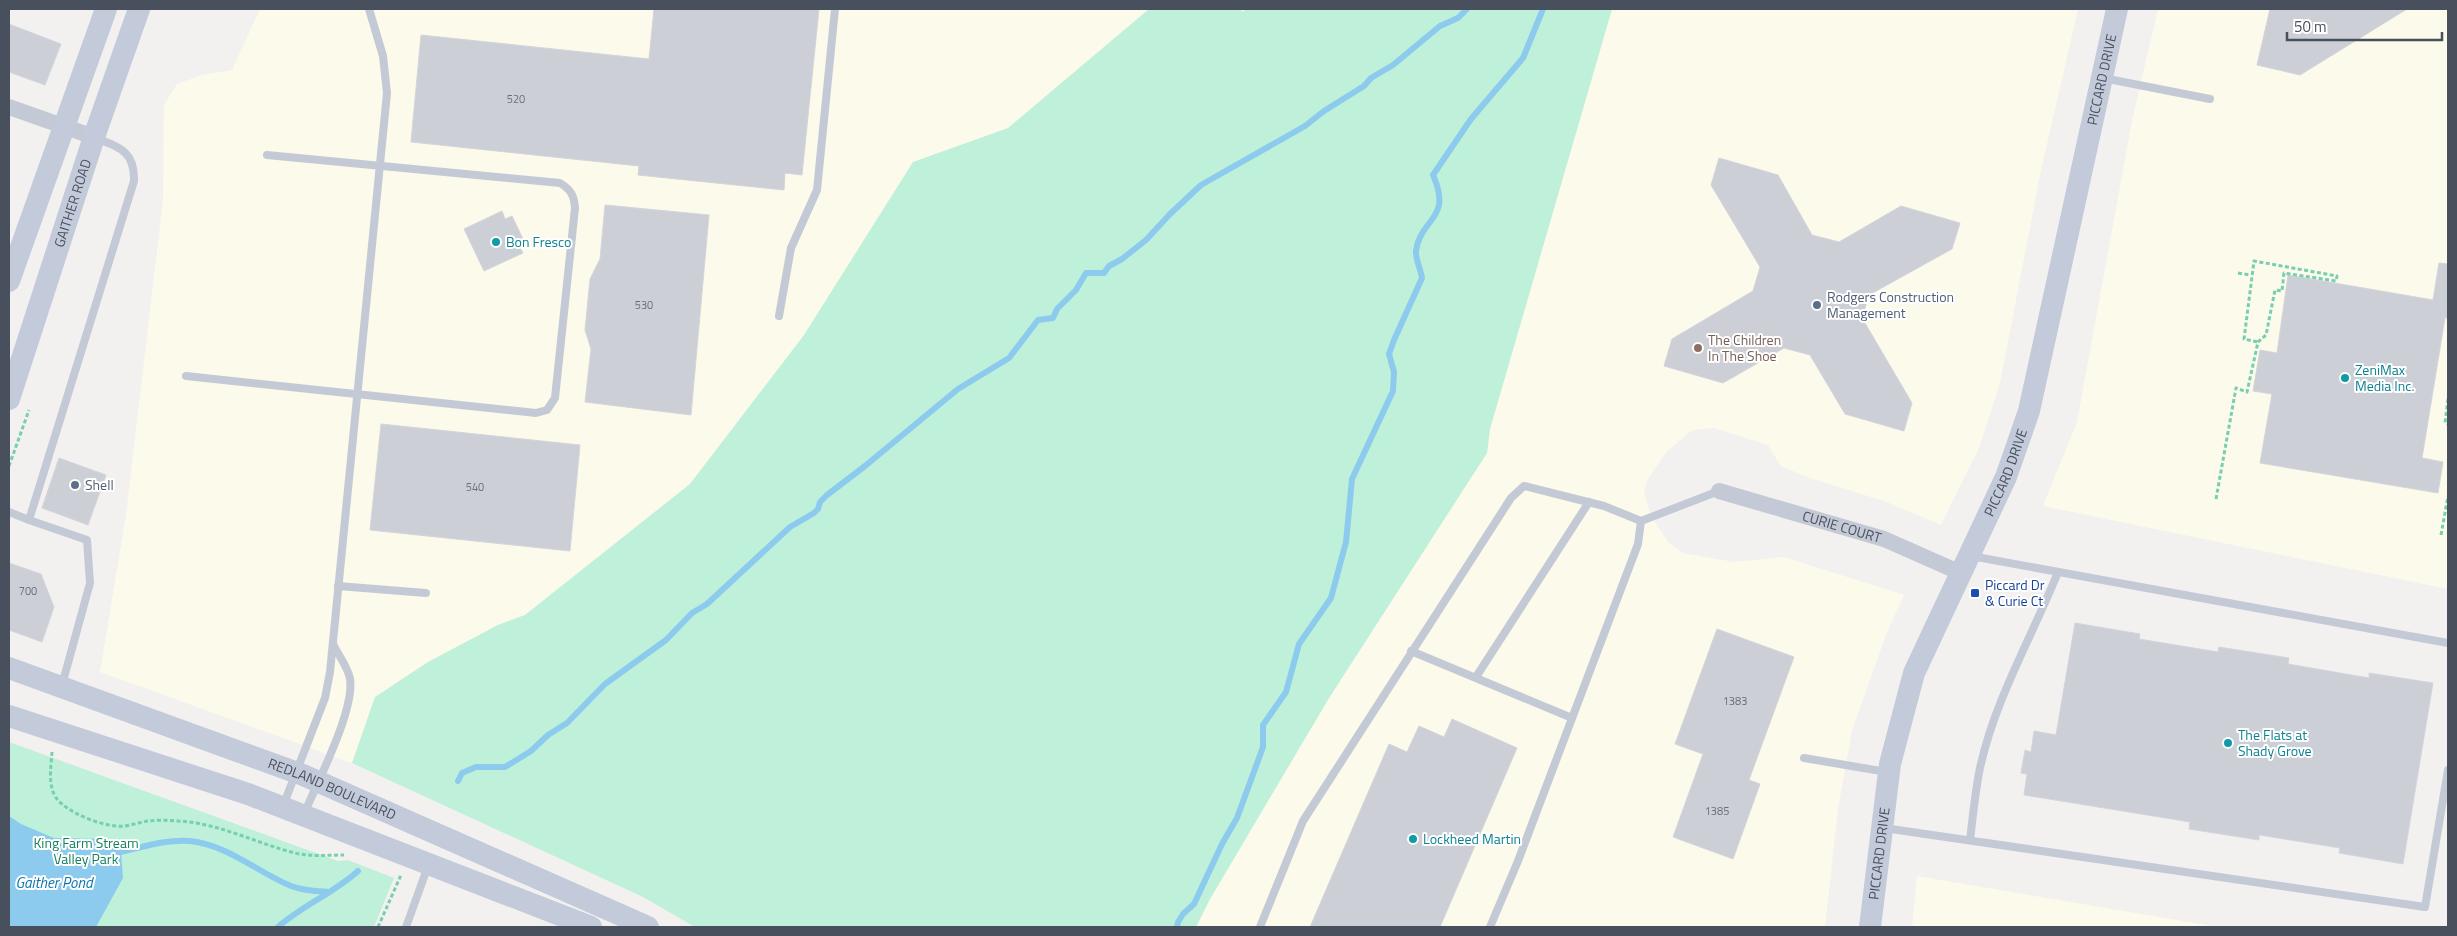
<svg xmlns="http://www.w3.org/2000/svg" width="2457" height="936" viewBox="0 0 2457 936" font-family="'Titillium Web',sans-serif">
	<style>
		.commercial { fill: #fcfaeb }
		.green { fill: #bff0d9 }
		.water { fill: #8ccbed }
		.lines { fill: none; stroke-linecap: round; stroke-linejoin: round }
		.stream { stroke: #8ccbed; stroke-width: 6 }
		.building { fill: #cccfd6; stroke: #d4d5dc }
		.path { stroke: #76cfaf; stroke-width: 3; stroke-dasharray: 4 2.5; stroke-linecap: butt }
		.lane { stroke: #c4cad5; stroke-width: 8 }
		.street { stroke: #c4cad5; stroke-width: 16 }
		.secondary { stroke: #c3cad9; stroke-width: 22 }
		.culture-dot { fill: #0f9aa8; stroke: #fff; stroke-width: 2 }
		.service-dot { fill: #5c6f8a; stroke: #fff; stroke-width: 2 }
		.education-dot { fill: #8d6e63; stroke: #fff; stroke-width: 2 }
		.transit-dot { fill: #1a4fb4; stroke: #fff; stroke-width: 2 }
		.labels { text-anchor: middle; stroke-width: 4; stroke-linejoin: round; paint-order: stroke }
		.number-label { font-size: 11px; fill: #69707c }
		.street-label { font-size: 14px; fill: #48505e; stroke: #fff }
		.culture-label { font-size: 14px; fill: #0d838f; stroke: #fff; text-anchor: start }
		.service-label { font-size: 14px; fill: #4e5e75; stroke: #fff; text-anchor: start }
		.education-label { font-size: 14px; fill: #785e54; stroke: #fff; text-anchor: start }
		.transit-label { font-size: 14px; fill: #164399; stroke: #fff; text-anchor: start }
		.park-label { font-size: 14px; fill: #16825b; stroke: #fff }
		.water-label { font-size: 15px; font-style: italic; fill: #0b75ae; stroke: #fff }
	</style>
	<rect width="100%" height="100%" fill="#f3f1f0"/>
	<g class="commercial">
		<path d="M260 9H1185L804 336 690 484 525 615 498 625 375 697 352 763 100 672 126 515 163 200 164 105 177 84 202 75 232 70Z"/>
		<path d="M1612 9H2078L2041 170 2000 383 1979 448 1941 525 1887 502 1810 478 1781 466 1768 445 1714 428 1692 430 1666 452 1647 481 1644 494 1652 518 1669 543 1682 553 1734 562 1784 557 1904 595 1887 632 1852 730 1838 809 1825 927H1196L1210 899 1329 698 1487 453 1490 429Z"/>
		<path d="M2158 9H2448V589L2043 506 2077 422 2132 121Z"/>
		<path d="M1917 876 2218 927H1912Z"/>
	</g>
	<g class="green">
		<path d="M1149 9H1241L1242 12 1247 9H1612L1490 429 1487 453 1329 698 1210 899 1196 927H695L643 897 352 763 375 697 428 662 498 625 525 615 690 484 804 335 913 162 1008 128Z"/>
		<path d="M9 742 338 861 348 860 394 878 374 927H9Z"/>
	</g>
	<path class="water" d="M9 816 21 824 54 838 104 839 121 852 123 878 96 927H9Z"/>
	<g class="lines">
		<g class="stream">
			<path d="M458 781 462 773 476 767H505L531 751 548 735 567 723 605 684 666 640 692 613 707 604 790 527 814 513 818 509 820 502 827 495 865 466 958 389 1009 358 1038 320 1053 318 1057 309 1076 290 1086 273H1104L1109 266 1122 259 1146 240 1170 214 1201 185 1305 126 1324 111 1364 86 1371 78 1393 65 1440 26 1458 18 1467 9"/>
			<path d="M121 852C143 847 166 839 190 841 228 845 257 872 291 886 304 891 316 891 329 892"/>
			<path d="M278 927C303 905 334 893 358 871"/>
			<path d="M1177 927 1178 922 1183 914 1194 904 1222 844 1237 818 1263 747V725L1286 692 1299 644 1331 598 1346 542 1352 479 1393 391 1394 372 1389 354 1394 340 1422 278C1421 270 1415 258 1416 251 1420 218 1453 220 1433 175L1471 119 1523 58 1543 9"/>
		</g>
	</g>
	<g class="building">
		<path d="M654 9H819L802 175 785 173 784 190 638 175 639 166 411 142 421 35 649 59Z"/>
		<path d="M2270 9H2407L2300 75 2257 65Z"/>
		<path d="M9 24 61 44 45 85 9 72Z"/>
		<path d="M1719 158 1778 175 1812 235 1839 242 1901 206 1960 223 1952 249 1869 295 1862 318 1912 403 1904 431 1845 414 1810 355 1784 348 1723 383 1664 366 1672 339 1753 291 1760 267 1711 185Z"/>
		<path d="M605 205 709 215 691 415 585 402 591 349 585 330 590 279 600 259Z"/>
		<path d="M502 211 505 219 512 216 524 241 518 244 523 253 484 271 464 229Z"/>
		<path d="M2439 263 2448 264V318H2445L2422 458 2443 462 2438 493 2260 463 2272 394 2253 391 2260 350 2277 353 2288 275 2433 300Z"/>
		<path d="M381 424 580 445 570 551 370 530Z"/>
		<path d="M59 458 106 475 88 525 42 508Z"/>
		<path d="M9 563 41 574 54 607 42 642 9 630Z"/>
		<path d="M2075 623 2140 634 2139 639 2218 652 2219 647 2289 658 2288 664 2369 678V673L2433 683 2403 864 2339 853 2340 848 2259 835V840L2189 829 2190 822 2024 795 2027 774 2021 773 2025 750 2031 752 2034 731 2056 735Z"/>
		<path d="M1717 629 1794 657 1749 780 1760 784 1733 859 1673 837 1703 754 1675 744Z"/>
		<path d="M1452 719 1517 748 1440 927H1310L1389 744 1407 752 1419 726 1444 737Z"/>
	</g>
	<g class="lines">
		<g class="path">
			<path d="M2238 273 2250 275"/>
			<path d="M2448 399 2445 423 2448 424"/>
			<path d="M9 466 29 410"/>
			<path d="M2216 499 2236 388 2247 392 2258 342 2266 335 2275 290 2282 291 2284 273 2336 281 2337 276 2254 261 2244 339 2258 342"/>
			<path d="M2441 535 2448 496"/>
			<path d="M52 752C51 768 46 792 62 804 76 816 107 828 125 826 133 825 140 822 148 821 157 820 168 820 178 821 219 823 255 843 295 853 311 857 327 855 344 855"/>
			<path d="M378 927 401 875"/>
		</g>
		<g class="lane">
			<path d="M2103 78 2210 99"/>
			<path d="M779 316 791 248 817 190 835 9"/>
			<path d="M186 376 536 413 547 410 555 398 575 208C574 195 571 190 560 183L267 155"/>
			<path d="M9 512 29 520 134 181C135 152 120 147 95 138"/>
			<path d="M29 520 87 540 90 583 62 685"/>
			<path d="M1641 521 1719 491"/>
			<path d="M1971 556 2448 643"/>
			<path d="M338 586 426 593"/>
			<path d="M1411 651 1572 718"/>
			<path d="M1476 677 1589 502"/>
			<path d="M1804 758 1887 772"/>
			<path d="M283 806 325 698 330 672 387 93 383 56 369 9"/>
			<path d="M304 814C317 783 355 710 350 679 348 667 338 655 333 644"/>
			<path d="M1884 828 2425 907 2448 770"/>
			<path d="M1970 840C1973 816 1975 792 1980 768 1995 699 2032 637 2058 572"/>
			<path d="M406 927 428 866"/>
			<path d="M1260 927 1303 821 1511 498 1524 486 1604 506 1641 521 1638 544 1518 861 1490 927"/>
		</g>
		<g class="street">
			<path d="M9 107 94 137"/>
			<path id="s1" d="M1719 491 1884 539 1961 573"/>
		</g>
		<g class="secondary">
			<path d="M9 281 106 9"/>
			<path id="s2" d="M9 399 94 137 139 9"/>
			<path id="s3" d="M9 668 303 775 648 927"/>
			<path d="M9 716 248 794 591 927"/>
			<path id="s4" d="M1870 927 1890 764 1914 673 2006 477 2029 411 2117 9"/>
		</g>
	</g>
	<g class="culture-dot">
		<circle cx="496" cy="242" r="5"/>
		<circle cx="2345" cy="378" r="5"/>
		<circle cx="2228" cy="743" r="5"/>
		<circle cx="1413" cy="839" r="5"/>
	</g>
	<g class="service-dot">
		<circle cx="1817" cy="305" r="5"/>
		<circle cx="75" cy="485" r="5"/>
	</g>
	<circle class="education-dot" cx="1698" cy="348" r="5"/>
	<rect class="transit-dot" x="1970" y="588" width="10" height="10" rx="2.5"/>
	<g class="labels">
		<g class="number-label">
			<text x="516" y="103">520</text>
			<text x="644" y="309">530</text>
			<text x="475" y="491">540</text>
			<text x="28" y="595">700</text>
			<text x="1735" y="705">1383</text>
			<text x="1717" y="815">1385</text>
		</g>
		<g class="street-label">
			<text dy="5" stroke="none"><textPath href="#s4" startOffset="884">PICCARD DRIVE</textPath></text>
			<text dy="5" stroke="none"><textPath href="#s2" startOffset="206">GAITHER ROAD</textPath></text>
			<text dy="5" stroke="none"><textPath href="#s4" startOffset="479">PICCARD DRIVE</textPath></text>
			<text dy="5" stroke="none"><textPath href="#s1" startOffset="128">CURIE COURT</textPath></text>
			<text dy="5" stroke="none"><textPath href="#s3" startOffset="345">REDLAND BOULEVARD</textPath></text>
			<text dy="5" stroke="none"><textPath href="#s4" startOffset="74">PICCARD DRIVE</textPath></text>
		</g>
		<g class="culture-label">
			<text x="506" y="247">Bon Fresco</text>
			<text x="2355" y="375">ZeniMax<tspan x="2355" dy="16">Media Inc.</tspan></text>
			<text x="2238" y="740">The Flats at<tspan x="2238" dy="16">Shady Grove</tspan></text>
			<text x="1423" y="844">Lockheed Martin</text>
		</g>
		<g class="service-label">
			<text x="1827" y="302">Rodgers Construction<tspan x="1827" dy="16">Management</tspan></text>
			<text x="85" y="490">Shell</text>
		</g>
		<g class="education-label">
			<text x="1708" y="345">The Children<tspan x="1708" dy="16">In The Shoe</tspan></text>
		</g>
		<g class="transit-label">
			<text x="1985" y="590">Piccard Dr<tspan x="1985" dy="16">&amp; Curie Ct</tspan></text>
		</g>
		<g class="park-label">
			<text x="86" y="848">King Farm Stream<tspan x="86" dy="16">Valley Park</tspan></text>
		</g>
		<g class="water-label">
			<text x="54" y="888">Gaither Pond</text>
		</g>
	</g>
	<rect width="2457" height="936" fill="none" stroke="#48505e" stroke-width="20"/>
	<path d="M2287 32v8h155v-8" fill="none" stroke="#48505e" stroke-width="2.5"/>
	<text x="2294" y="32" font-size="15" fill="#48505e" stroke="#ffffff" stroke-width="4" paint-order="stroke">50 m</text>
</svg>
